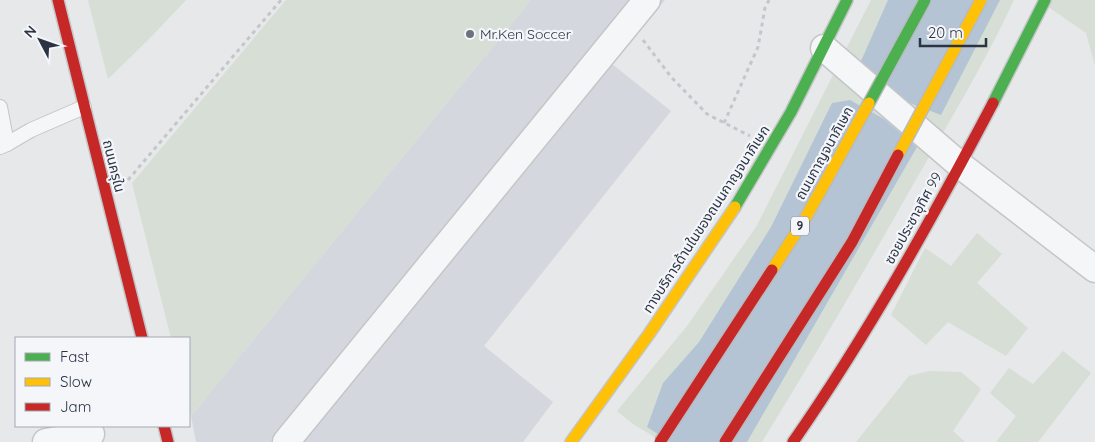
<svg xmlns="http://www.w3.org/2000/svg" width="1095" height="442" viewBox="0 0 1095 442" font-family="Quicksand,'Noto Sans Thai',sans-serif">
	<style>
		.built { fill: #d4d7dd }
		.green { fill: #d6ded6 }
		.water { fill: #b4c4d5 }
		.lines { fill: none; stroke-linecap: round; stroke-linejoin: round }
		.lane-casing { stroke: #c4c6c8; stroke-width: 16 }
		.street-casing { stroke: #c4c6c8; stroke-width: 29 }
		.fast-casing { stroke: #c4c6c8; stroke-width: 14 }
		.slow-casing { stroke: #c4c6c8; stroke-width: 14 }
		.jam-casing { stroke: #c4c6c8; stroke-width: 14 }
		.path { stroke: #c5c6ca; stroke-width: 3; stroke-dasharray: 4 4; stroke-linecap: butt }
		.lane { stroke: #f5f6f7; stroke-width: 14 }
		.street { stroke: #f5f6f7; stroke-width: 26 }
		.fast { stroke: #4caf50; stroke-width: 11 }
		.slow { stroke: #ffc107; stroke-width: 11 }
		.jam { stroke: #c62828; stroke-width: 11 }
		.fast-bridge-casing { stroke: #b8bbbf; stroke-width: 14; stroke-linecap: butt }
		.slow-bridge-casing { stroke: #b8bbbf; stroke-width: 14; stroke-linecap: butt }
		.jam-bridge-casing { stroke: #b8bbbf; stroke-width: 14; stroke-linecap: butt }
		.fast-bridge { stroke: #4caf50; stroke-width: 11 }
		.slow-bridge { stroke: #ffc107; stroke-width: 11 }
		.jam-bridge { stroke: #c62828; stroke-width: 11 }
		.poi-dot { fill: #6c737f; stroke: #f4f6f9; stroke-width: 2 }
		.labels { text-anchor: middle; stroke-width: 4.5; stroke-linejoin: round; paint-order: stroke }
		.shield { fill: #f4f6f9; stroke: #676e7b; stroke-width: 1 }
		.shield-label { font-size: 12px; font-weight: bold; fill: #2b3445 }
		.poi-label { font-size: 14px; fill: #2b3445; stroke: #f4f6f9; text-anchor: start }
		.street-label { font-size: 14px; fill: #2b3445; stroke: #f4f6f9 }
	</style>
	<rect width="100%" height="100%" fill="#e6e8ea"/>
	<path class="built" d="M531 0H665L612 64 671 111 484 346 553 402 523 442H196L191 416Z"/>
	<g class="green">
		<path d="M88 0H186L150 38 108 79Z"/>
		<path d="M286 0H531L191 416 189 406V338H171L132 183Z"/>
		<path d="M871 0H1014C984 65 946 127 910 190 862 275 813 359 762 442H663L633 424 617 411 687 326 756 227Z"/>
		<path d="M1051 0H1095V66L1086 33 1047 6Z"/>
		<path d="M977 233 1002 254 977 283 1028 328 1006 356 948 322 926 345 891 315 925 248 951 266Z"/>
		<path d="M1063 351 1091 373 1038 442H996L1016 416 990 393 1009 368 1033 384Z"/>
		<path d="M929 371 961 372 981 389 953 431 965 442H856L909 376Z"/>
	</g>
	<g class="water">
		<path d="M888 0H1000L941 115 894 97 861 61Z"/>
		<path d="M850 100 884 119 917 147 747 442H670L647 427 663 383 699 342 771 227 832 103Z"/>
	</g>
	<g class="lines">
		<defs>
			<g id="lane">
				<path d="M0 107 7 144"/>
				<path d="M0 147 7 144 31 130 84 107"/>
			</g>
			<g id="street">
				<path d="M824 48 960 165 1095 269"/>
				<path d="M46 442 91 434"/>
				<path d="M286 442 647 0"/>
			</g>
			<g id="fast">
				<path d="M993 103 1045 0"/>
				<path d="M735 207 791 112 847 0"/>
			</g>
			<path id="slow" d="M571 442 649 334 735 207"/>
			<g id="jam">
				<path d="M58 0 142 338"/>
				<path d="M164 426 168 442"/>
				<path d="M793 442C868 334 932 219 993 103"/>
			</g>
		</defs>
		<use href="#lane" class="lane-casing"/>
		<use href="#street" class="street-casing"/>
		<use href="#fast" class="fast-casing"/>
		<use href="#slow" class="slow-casing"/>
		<use href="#jam" class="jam-casing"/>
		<g class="path">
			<path d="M643 40 672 78 707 114 750 136"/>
			<path d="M724 123 758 47 765 8 769 0"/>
			<path d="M128 180 281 0"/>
		</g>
		<use href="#lane" class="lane"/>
		<use href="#street" class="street"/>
		<use href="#fast" class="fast"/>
		<use href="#slow" class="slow"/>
		<use href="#jam" class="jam"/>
		<defs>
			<path id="fast-bridge" d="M869 103 925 0"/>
			<g id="slow-bridge">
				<path d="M898 155 981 0"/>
				<path d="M772 270 806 217 869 103"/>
			</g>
			<g id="jam-bridge">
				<path d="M660 442 772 270"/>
				<path d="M725 442 852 242 898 155"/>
			</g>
		</defs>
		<use href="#fast-bridge" class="fast-bridge-casing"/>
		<use href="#slow-bridge" class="slow-bridge-casing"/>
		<use href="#jam-bridge" class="jam-bridge-casing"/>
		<use href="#fast-bridge" class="fast-bridge"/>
		<use href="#slow-bridge" class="slow-bridge"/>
		<use href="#jam-bridge" class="jam-bridge"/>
	</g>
	<circle class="poi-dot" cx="470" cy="34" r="5"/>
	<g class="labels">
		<rect class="shield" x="791" y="216.5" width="18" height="19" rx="4"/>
		<g class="shield-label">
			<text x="800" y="230">9</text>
		</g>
		<g class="poi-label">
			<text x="480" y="39">Mr.Ken Soccer</text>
		</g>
		<g class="street-label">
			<text transform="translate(824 153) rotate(-61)" y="5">ถนนกาญจนาภิเษก</text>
			<text transform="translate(114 166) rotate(76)" y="5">ถนนครุใน</text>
			<text transform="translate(913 218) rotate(-61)" y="5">ซอยประชาอุทิศ 99</text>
			<text transform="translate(706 219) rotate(-57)" y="5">ทางบริการด้านในของถนนกาญจนาภิเษก</text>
		</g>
	</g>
	<rect x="15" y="337" width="175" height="90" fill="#f4f6f9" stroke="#a4a8b1"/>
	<rect x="25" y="353" width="25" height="8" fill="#4caf50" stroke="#a4a8b1"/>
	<text x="60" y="362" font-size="15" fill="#2b3445">Fast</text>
	<rect x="25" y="378" width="25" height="8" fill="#ffc107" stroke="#a4a8b1"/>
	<text x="60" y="387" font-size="15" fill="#2b3445">Slow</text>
	<rect x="25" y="403" width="25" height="8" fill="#c62828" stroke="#a4a8b1"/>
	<text x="60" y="412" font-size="15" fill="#2b3445">Jam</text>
	<g transform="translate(40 40) rotate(311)" stroke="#f4f6f9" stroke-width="4" paint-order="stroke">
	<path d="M0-4L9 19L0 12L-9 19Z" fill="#2b3445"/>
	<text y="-8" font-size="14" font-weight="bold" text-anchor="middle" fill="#2b3445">N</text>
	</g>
	<path d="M920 38v8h66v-8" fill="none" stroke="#2b3445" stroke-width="2.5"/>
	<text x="928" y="38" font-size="15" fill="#2b3445" stroke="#f4f6f9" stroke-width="4" paint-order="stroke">20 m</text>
</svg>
